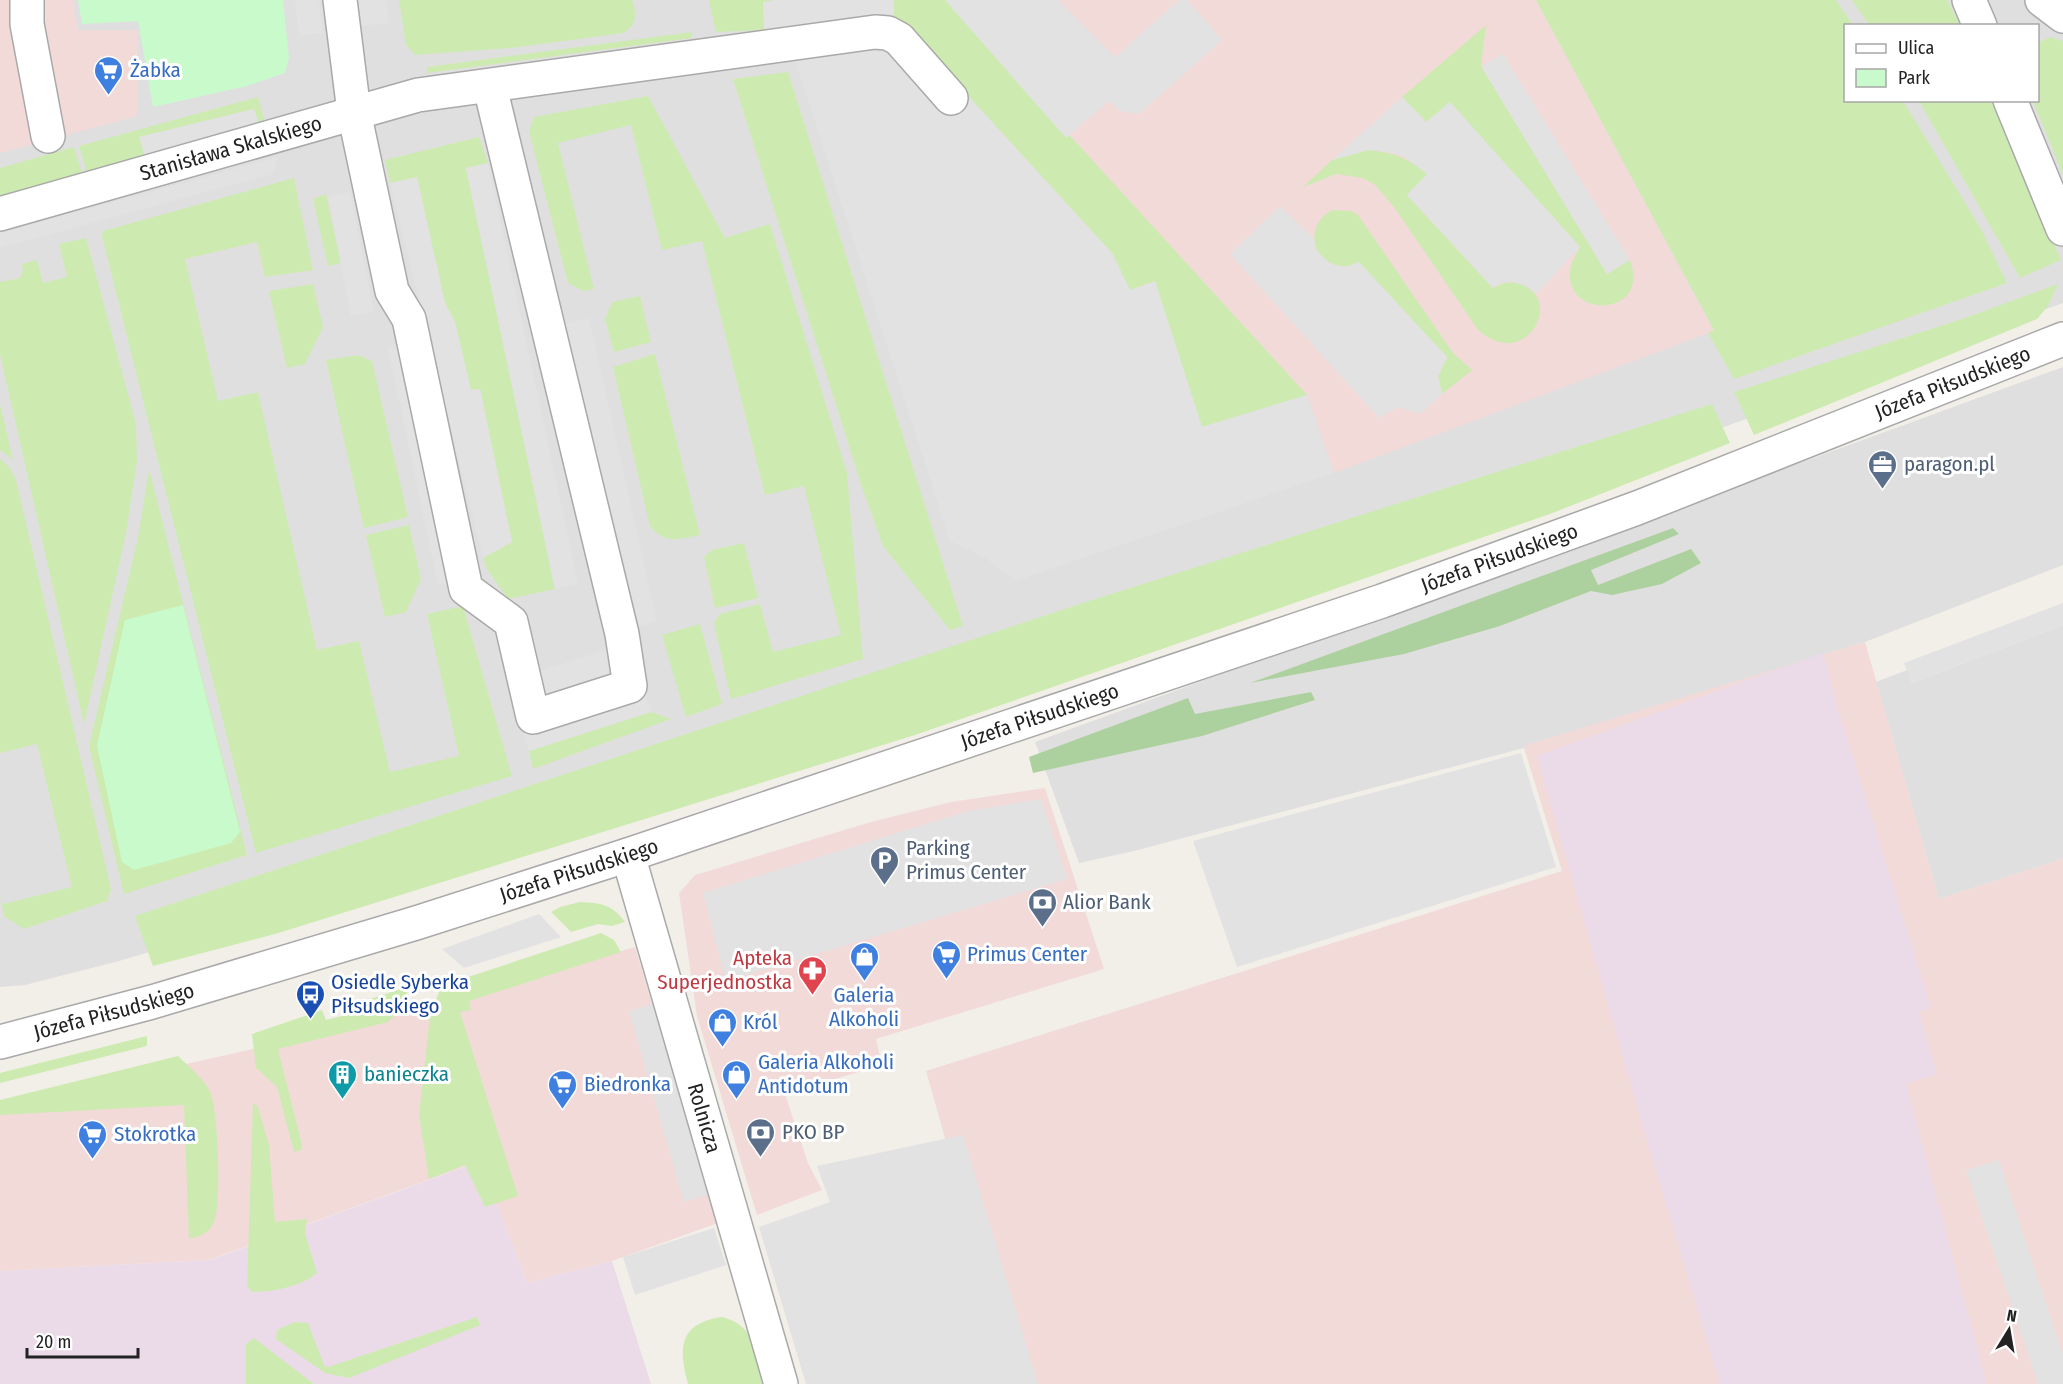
<svg xmlns="http://www.w3.org/2000/svg" width="2063" height="1384" viewBox="0 0 2063 1384" font-family="'Fira Sans Condensed',sans-serif">
	<style>
		.residential { fill: #e0dfdf; fill-rule: evenodd }
		.commercial { fill: #f2dad9 }
		.industrial { fill: #ebdbe8 }
		.grass { fill: #cdebb0 }
		.forest { fill: #add19e }
		.park { fill: #c8facc }
		.parking { fill: #e2e2e2 }
		.lines { fill: none; stroke-linecap: round; stroke-linejoin: round }
		.minor-casing { stroke: #a9a9a9; stroke-width: 36 }
		.minor { stroke: #fff; stroke-width: 33 }
		.labels { text-anchor: middle; stroke-width: 6; stroke-linejoin: round; paint-order: stroke }
		.shop-label { font-size: 21px; fill: #366cbe; stroke: #fff; text-anchor: start }
		.street-label { font-size: 21px; fill: #222; stroke: #fff }
		.service-label { font-size: 21px; fill: #4e5e75; stroke: #fff; text-anchor: start }
		.health-label { font-size: 21px; fill: #be3a42; stroke: #fff; text-anchor: end }
		.transit-label { font-size: 21px; fill: #164399; stroke: #fff; text-anchor: start }
		.culture-label { font-size: 21px; fill: #0d838f; stroke: #fff; text-anchor: start }
	</style>
	<rect width="100%" height="100%" fill="#f2efe9"/>
	<g class="residential">
		<path d="M0 0H2063V303L916 722 119 961 25 985 0 987ZM1846 26H2038V100H1846Z"/>
		<path d="M2063 367V565L1865 642 1524 748 1134 851 1079 863 1035 742Z"/>
		<path d="M2063 625V859L1939 899 1876 682 1907 670 1912 683Z"/>
	</g>
	<g class="commercial">
		<path d="M0 0H73L78 30H138L137 116 0 153Z"/>
		<path d="M943 0H1536L1714 331 1334 473 1307 395Z"/>
		<path d="M1865 642 1939 899 2063 859V1384H1033L952 1163 926 1071 1562 871 1524 748 1526 745Z"/>
		<path d="M1045 788 1104 969 876 1039 882 1065 785 1094 808 1163 822 1190 757 1215 697 1016 679 893 695 875 871 822 951 802Z"/>
		<path d="M635 947 718 1223 612 1261 527 1283 480 1161 209 1260 0 1271V1106L302 1038 456 999Z"/>
	</g>
	<g class="industrial">
		<path d="M1823 653 1838 709 1931 1007 1919 1012 1937 1074 1906 1084 1987 1384H1720L1647 1141 1537 756Z"/>
		<path d="M481 1161 527 1283 612 1261 651 1384H0V1271L210 1260Z"/>
	</g>
	<g class="grass">
		<path d="M399 0H632C637 14 637 25 623 33L511 48 415 55 406 45Z"/>
		<path d="M709 0H776L763 2 764 30 716 32Z"/>
		<path d="M894 0H946L1307 395 1202 427 1155 282 1130 290 1112 253 894 21Z"/>
		<path d="M1536 0H1836L1853 25 1846 26V100L1903 101 1981 229 2007 283 1734 379 1708 333 1714 330Z"/>
		<path d="M1852 0H1947L1960 25H1869Z"/>
		<path d="M1486 25 1481 66 1607 274 1630 260C1651 317 1567 319 1570 273 1570 263 1576 255 1580 247L1450 103 1426 122 1402 97Z"/>
		<path d="M692 32V38L427 73V67Z"/>
		<path d="M2050 37 2063 41V175L2033 101 2038 100V43Z"/>
		<path d="M788 72 963 626 950 630 883 546 862 487 733 79Z"/>
		<path d="M648 96 725 238 770 224 847 473 863 659 731 699 714 623 720 614 760 604 773 652 841 635 804 486 765 495 702 241 662 250 631 125 558 143 594 289 583 291 568 283 529 131 534 117Z"/>
		<path d="M258 97 265 123 259 124 254 109 140 137 145 157 87 173 79 146Z"/>
		<path d="M1919 101H1994L2061 260 2020 278Z"/>
		<path d="M479 137 488 163 466 168 555 589 508 599 487 569 483 558 512 542 480 389 471 390 455 323 445 303 417 178 390 183 385 160Z"/>
		<path d="M74 147 82 173 0 196V168Z"/>
		<path d="M1368 150C1396 153 1405 157 1428 174L1407 195 1493 288C1503 282 1511 280 1523 285 1563 301 1526 372 1478 330L1394 207 1375 185 1363 178 1336 174 1303 187 1332 160Z"/>
		<path d="M294 178 313 270 265 277 257 242 185 259 218 401 258 392 317 650 359 641 390 772 459 756 427 614 463 606 512 776 256 853 102 236 103 231Z"/>
		<path d="M326 194 341 263 328 266 313 199Z"/>
		<path d="M1332 210 1351 211 1358 215 1453 353 1472 370 1442 394 1438 376 1447 358 1354 265C1338 269 1326 263 1317 251 1310 234 1317 218 1332 210Z"/>
		<path d="M86 238 136 424 137 461 126 533 84 724 0 354V282L20 278 23 270 22 264 37 260 43 283 67 277 59 244Z"/>
		<path d="M313 284 323 327 305 364 287 368 269 291Z"/>
		<path d="M2058 284 2048 306 2037 319 1754 435 1734 392 1962 319Z"/>
		<path d="M640 296 651 342 614 352 605 319 612 302Z"/>
		<path d="M655 354 700 535C679 539 665 545 650 526L613 367Z"/>
		<path d="M358 355 372 361 408 517 364 528 326 360Z"/>
		<path d="M0 404 13 460 0 450Z"/>
		<path d="M1712 404 1730 443 1550 514 915 735 275 934 153 966 135 916 1089 601Z"/>
		<path d="M0 459 10 468 16 480 111 889 107 901 24 929 4 916 0 895 3 904 72 887 37 744 0 753Z"/>
		<path d="M149 469 247 855 124 894 89 746 138 538Z"/>
		<path d="M409 525 421 579 406 612 385 617 366 535Z"/>
		<path d="M744 543 758 598 715 608 704 557 712 550Z"/>
		<path d="M700 624 722 704 686 717 662 635Z"/>
		<path d="M651 712 671 719 533 769 529 751Z"/>
		<path d="M580 902C601 903 612 904 625 922L612 926 598 924 571 932 551 912 560 907Z"/>
		<path d="M601 933 614 940 621 952 469 1001 471 1010 460 1012 518 1196 485 1207 465 1165 429 1179 419 1115 430 1017 441 986Z"/>
		<path d="M410 986 398 1012 388 1022 278 1049 302 1145 301 1150 294 1152 277 1087 256 1068 252 1034 322 1010 326 1020 361 1011 358 1003Z"/>
		<path d="M147 1036V1046L0 1083V1073Z"/>
		<path d="M178 1056C190 1068 205 1079 211 1094 218 1114 222 1204 214 1222 209 1234 200 1236 189 1239L184 1105 0 1115V1100Z"/>
		<path d="M253 1102 258 1107 269 1145 275 1222 307 1219 305 1233 317 1273C302 1286 273 1292 252 1292L247 1286Z"/>
		<path d="M477 1317 480 1325 349 1378 325 1373 276 1339 277 1330 295 1322 308 1323 325 1367H328Z"/>
		<path d="M722 1317C756 1325 756 1354 765 1384H688C678 1348 679 1323 722 1317Z"/>
		<path d="M254 1338 314 1384H246V1344Z"/>
	</g>
	<g class="forest">
		<path d="M1673 528 1679 534 1591 570 1598 585 1691 549 1701 563 1662 584 1612 595 1591 591 1500 626 1404 654 1250 683Z"/>
		<path d="M1311 692 1315 700 1202 736 1033 773 1029 757 1188 698 1195 714Z"/>
	</g>
	<g class="park">
		<path d="M78 0H283L289 58 285 73 247 86 153 107 138 21 82 24Z"/>
		<path d="M183 605 240 832 231 843 134 870 122 862 97 746 125 620Z"/>
	</g>
	<g class="parking">
		<path d="M295 0H319L323 33 299 35Z"/>
		<path d="M357 0H386L389 23 360 26Z"/>
		<path d="M776 0H894V22L938 63 1112 253 1130 290 1155 281 1202 427 1307 395 1334 473 1015 581 987 559 950 541 809 103 794 59 764 30 763 2Z"/>
		<path d="M945 0H1058L1115 57 1179 0H1187L1222 40 1139 114 1120 111 1109 101 1066 138Z"/>
		<path d="M1503 54 1630 260 1607 274 1481 66Z"/>
		<path d="M1402 97 1426 122 1450 102 1580 247 1536 294 1526 286 1514 282H1503L1493 288 1407 195 1427 174 1406 158 1393 153 1368 150 1332 160Z"/>
		<path d="M254 109 259 124 145 157 139 137Z"/>
		<path d="M278 157 273 174 0 248V233Z"/>
		<path d="M488 163 578 584 555 589 466 168Z"/>
		<path d="M417 177 445 303 455 322 471 390 480 389 512 542 483 558 390 183Z"/>
		<path d="M350 192 374 312 351 316 328 197Z"/>
		<path d="M1280 206 1314 239 1317 251 1330 264 1346 267 1359 262 1447 357 1438 376 1442 394 1420 414 1398 407 1379 418 1230 254Z"/>
		<path d="M589 318 657 622 632 628 562 324Z"/>
		<path d="M407 344 460 580 438 585 388 348Z"/>
		<path d="M2063 603V625L1912 683 1904 663Z"/>
		<path d="M630 642 651 712 529 751 509 681Z"/>
		<path d="M1521 753 1556 867 1237 967 1193 841Z"/>
		<path d="M1041 799 1067 879 726 981 703 893 968 811Z"/>
		<path d="M539 914 561 937 464 968 442 949Z"/>
		<path d="M654 1004 710 1194 684 1202 629 1011Z"/>
		<path d="M963 1135 1038 1384H806L759 1227 830 1202 817 1166Z"/>
		<path d="M1999 1160 2063 1355V1384H2038L1966 1170Z"/>
		<path d="M714 1228 726 1265 635 1295 623 1257Z"/>
	</g>
	<g class="lines">
		<defs>
			<g id="minor">
				<path d="M27 0V24L48 136"/>
				<path d="M340 0 354 112 392 291 409 319 466 589 511 622 533 717 630 686 622 634 490 87"/>
				<path d="M1969 0 1980 26"/>
				<path d="M2042 0 2063 16"/>
				<path d="M2010 100 2063 229"/>
				<path id="s1" d="M0 214 418 95 875 32 888 33 899 39 951 98"/>
				<path id="s2" d="M628 855 781 1384"/>
				<path id="s3" d="M0 1042 152 1002 416 923 628 855 1382 601 1637 508 2063 339"/>
			</g>
		</defs>
		<use href="#minor" class="minor-casing"/>
		<use href="#minor" class="minor"/>
	</g>
	<defs>
		<symbol id="supermarket-pin" viewBox="-11 -11 22 30"><path d="M0 17L-7.5 6A9.5 9.5 0 1 1 7.5 6Z" fill="#3f7fe0" stroke="#fff"/><path d="M-6-5.5h2.5l.6 2H6L4.5 2H-2.5L-4.4-4H-6ZM-1.5 3.2a1.3 1.3 0 1 0 .1 0ZM3 3.2a1.3 1.3 0 1 0 .1 0Z" fill="#fff"/></symbol>
		<symbol id="office-pin" viewBox="-11 -11 22 30"><path d="M0 17L-7.5 6A9.5 9.5 0 1 1 7.5 6Z" fill="#5c6f8a" stroke="#fff"/><path d="M-6-3h4V-5.5h4V-3h4V5H-6ZM-1-4.5V-3h2v-1.5ZM-6 0V1H6V0Z" fill="#fff"/></symbol>
		<symbol id="parking-pin" viewBox="-11 -11 22 30"><path d="M0 17L-7.5 6A9.5 9.5 0 1 1 7.5 6Z" fill="#5c6f8a" stroke="#fff"/><path d="M-3.5-5.5H1a3.5 3.5 0 0 1 0 7H-1V5.5H-3.5ZM-1-3.4V-.6H.8a1.4 1.4 0 0 0 0-2.8Z" fill="#fff"/></symbol>
		<symbol id="bank-pin" viewBox="-11 -11 22 30"><path d="M0 17L-7.5 6A9.5 9.5 0 1 1 7.5 6Z" fill="#5c6f8a" stroke="#fff"/><path d="M-6-4H6V4H-6ZM0-2.3a2.3 2.3 0 1 0 0 4.6a2.3 2.3 0 1 0 0-4.6Z" fill="#fff"/></symbol>
		<symbol id="shop-pin" viewBox="-11 -11 22 30"><path d="M0 17L-7.5 6A9.5 9.5 0 1 1 7.5 6Z" fill="#3f7fe0" stroke="#fff"/><path d="M-5-2.5h2.3a2.7 3.5 0 0 1 5.4 0H5L5.5 6h-11ZM-1.5-2.5h3a1.5 2.3 0 0 0-3 0Z" fill="#fff"/></symbol>
		<symbol id="pharmacy-pin" viewBox="-11 -11 22 30"><path d="M0 17L-7.5 6A9.5 9.5 0 1 1 7.5 6Z" fill="#e0444e" stroke="#fff"/><path d="M-2-6h4v4h4v4h-4v4h-4v-4h-4v-4h4Z" fill="#fff"/></symbol>
		<symbol id="bus-pin" viewBox="-11 -11 22 30"><path d="M0 17L-7.5 6A9.5 9.5 0 1 1 7.5 6Z" fill="#1a4fb4" stroke="#fff"/><path d="M-5-6H5V4H4V6H2V4H-2V6H-4V4H-5ZM-3.5-4V0h7V-4ZM-3.5 1.2v1.5H-2V1.2ZM2 1.2v1.5H3.5V1.2Z" fill="#fff"/></symbol>
		<symbol id="building-pin" viewBox="-11 -11 22 30"><path d="M0 17L-7.5 6A9.5 9.5 0 1 1 7.5 6Z" fill="#0f9aa8" stroke="#fff"/><path d="M-4-6H4V6H1V3H-1V6H-4ZM-2.5-4.3h1.7v1.8h-1.7ZM.8-4.3h1.7v1.8H.8ZM-2.5-1h1.7V.8h-1.7ZM.8-1h1.7V.8H.8Z" fill="#fff"/></symbol>
	</defs>
	<g fill-rule="evenodd">
		<use href="#supermarket-pin" x="92" y="54" width="33" height="45"/>
		<use href="#office-pin" x="1866" y="448" width="33" height="45"/>
		<use href="#parking-pin" x="868" y="844" width="33" height="45"/>
		<use href="#bank-pin" x="1026" y="886" width="33" height="45"/>
		<use href="#supermarket-pin" x="930" y="938" width="33" height="45"/>
		<use href="#shop-pin" x="848" y="940" width="33" height="45"/>
		<use href="#pharmacy-pin" x="796" y="954" width="33" height="45"/>
		<use href="#bus-pin" x="294" y="978" width="33" height="45"/>
		<use href="#shop-pin" x="706" y="1006" width="33" height="45"/>
		<use href="#building-pin" x="326" y="1058" width="33" height="45"/>
		<use href="#shop-pin" x="720" y="1058" width="33" height="45"/>
		<use href="#supermarket-pin" x="546" y="1068" width="33" height="45"/>
		<use href="#bank-pin" x="744" y="1116" width="33" height="45"/>
		<use href="#supermarket-pin" x="76" y="1118" width="33" height="45"/>
	</g>
	<g class="labels">
		<g class="shop-label">
			<text x="130" y="77">Żabka</text>
			<text x="967" y="961">Primus Center</text>
			<text x="864" y="1002" text-anchor="middle">Galeria<tspan x="864" dy="24">Alkoholi</tspan></text>
			<text x="743" y="1029">Król</text>
			<text x="758" y="1069">Galeria Alkoholi<tspan x="758" dy="24">Antidotum</tspan></text>
			<text x="584" y="1091">Biedronka</text>
			<text x="114" y="1141">Stokrotka</text>
		</g>
		<g class="street-label">
			<text dy="7" stroke="none"><textPath href="#s1" startOffset="240">Stanisława Skalskiego</textPath></text>
			<text dy="7" stroke="none"><textPath href="#s3" startOffset="2062">Józefa Piłsudskiego</textPath></text>
			<text dy="7" stroke="none"><textPath href="#s3" startOffset="1576">Józefa Piłsudskiego</textPath></text>
			<text dy="7" stroke="none"><textPath href="#s3" startOffset="1090">Józefa Piłsudskiego</textPath></text>
			<text dy="7" stroke="none"><textPath href="#s3" startOffset="604">Józefa Piłsudskiego</textPath></text>
			<text dy="7" stroke="none"><textPath href="#s3" startOffset="118">Józefa Piłsudskiego</textPath></text>
			<text dy="7" stroke="none"><textPath href="#s2" startOffset="274">Rolnicza</textPath></text>
		</g>
		<g class="service-label">
			<text x="1904" y="471">paragon.pl</text>
			<text x="906" y="855">Parking<tspan x="906" dy="24">Primus Center</tspan></text>
			<text x="1063" y="909">Alior Bank</text>
			<text x="782" y="1139">PKO BP</text>
		</g>
		<g class="health-label">
			<text x="792" y="965">Apteka<tspan x="792" dy="24">Superjednostka</tspan></text>
		</g>
		<g class="transit-label">
			<text x="331" y="989">Osiedle Syberka<tspan x="331" dy="24">Piłsudskiego</tspan></text>
		</g>
		<g class="culture-label">
			<text x="364" y="1081">banieczka</text>
		</g>
	</g>
	<rect x="1844" y="24" width="195" height="78" fill="#ffffff" stroke="#a7a7a7" stroke-width="1.5"/>
	<rect x="1856" y="44" width="30" height="9" fill="#ffffff" stroke="#a7a7a7" stroke-width="1.5"/>
	<text x="1898" y="54" font-size="18" fill="#222222">Ulica</text>
	<rect x="1856" y="69" width="30" height="18" fill="#c8facc" stroke="#a7a7a7" stroke-width="1.5"/>
	<text x="1898" y="84" font-size="18" fill="#222222">Park</text>
	<g transform="translate(2009 1330) rotate(11)" stroke="#ffffff" stroke-width="4.5" paint-order="stroke">
	<path d="M0-4.5L10 22L0 15L-10 22Z" fill="#222222"/>
	<text y="-9" font-size="16" font-weight="bold" text-anchor="middle" fill="#222222">N</text>
	</g>
	<path d="M27 1348v9h111v-9" fill="none" stroke="#222222" stroke-width="3"/>
	<text x="36" y="1348" font-size="18" fill="#222222" stroke="#ffffff" stroke-width="4.5" paint-order="stroke">20 m</text>
</svg>
